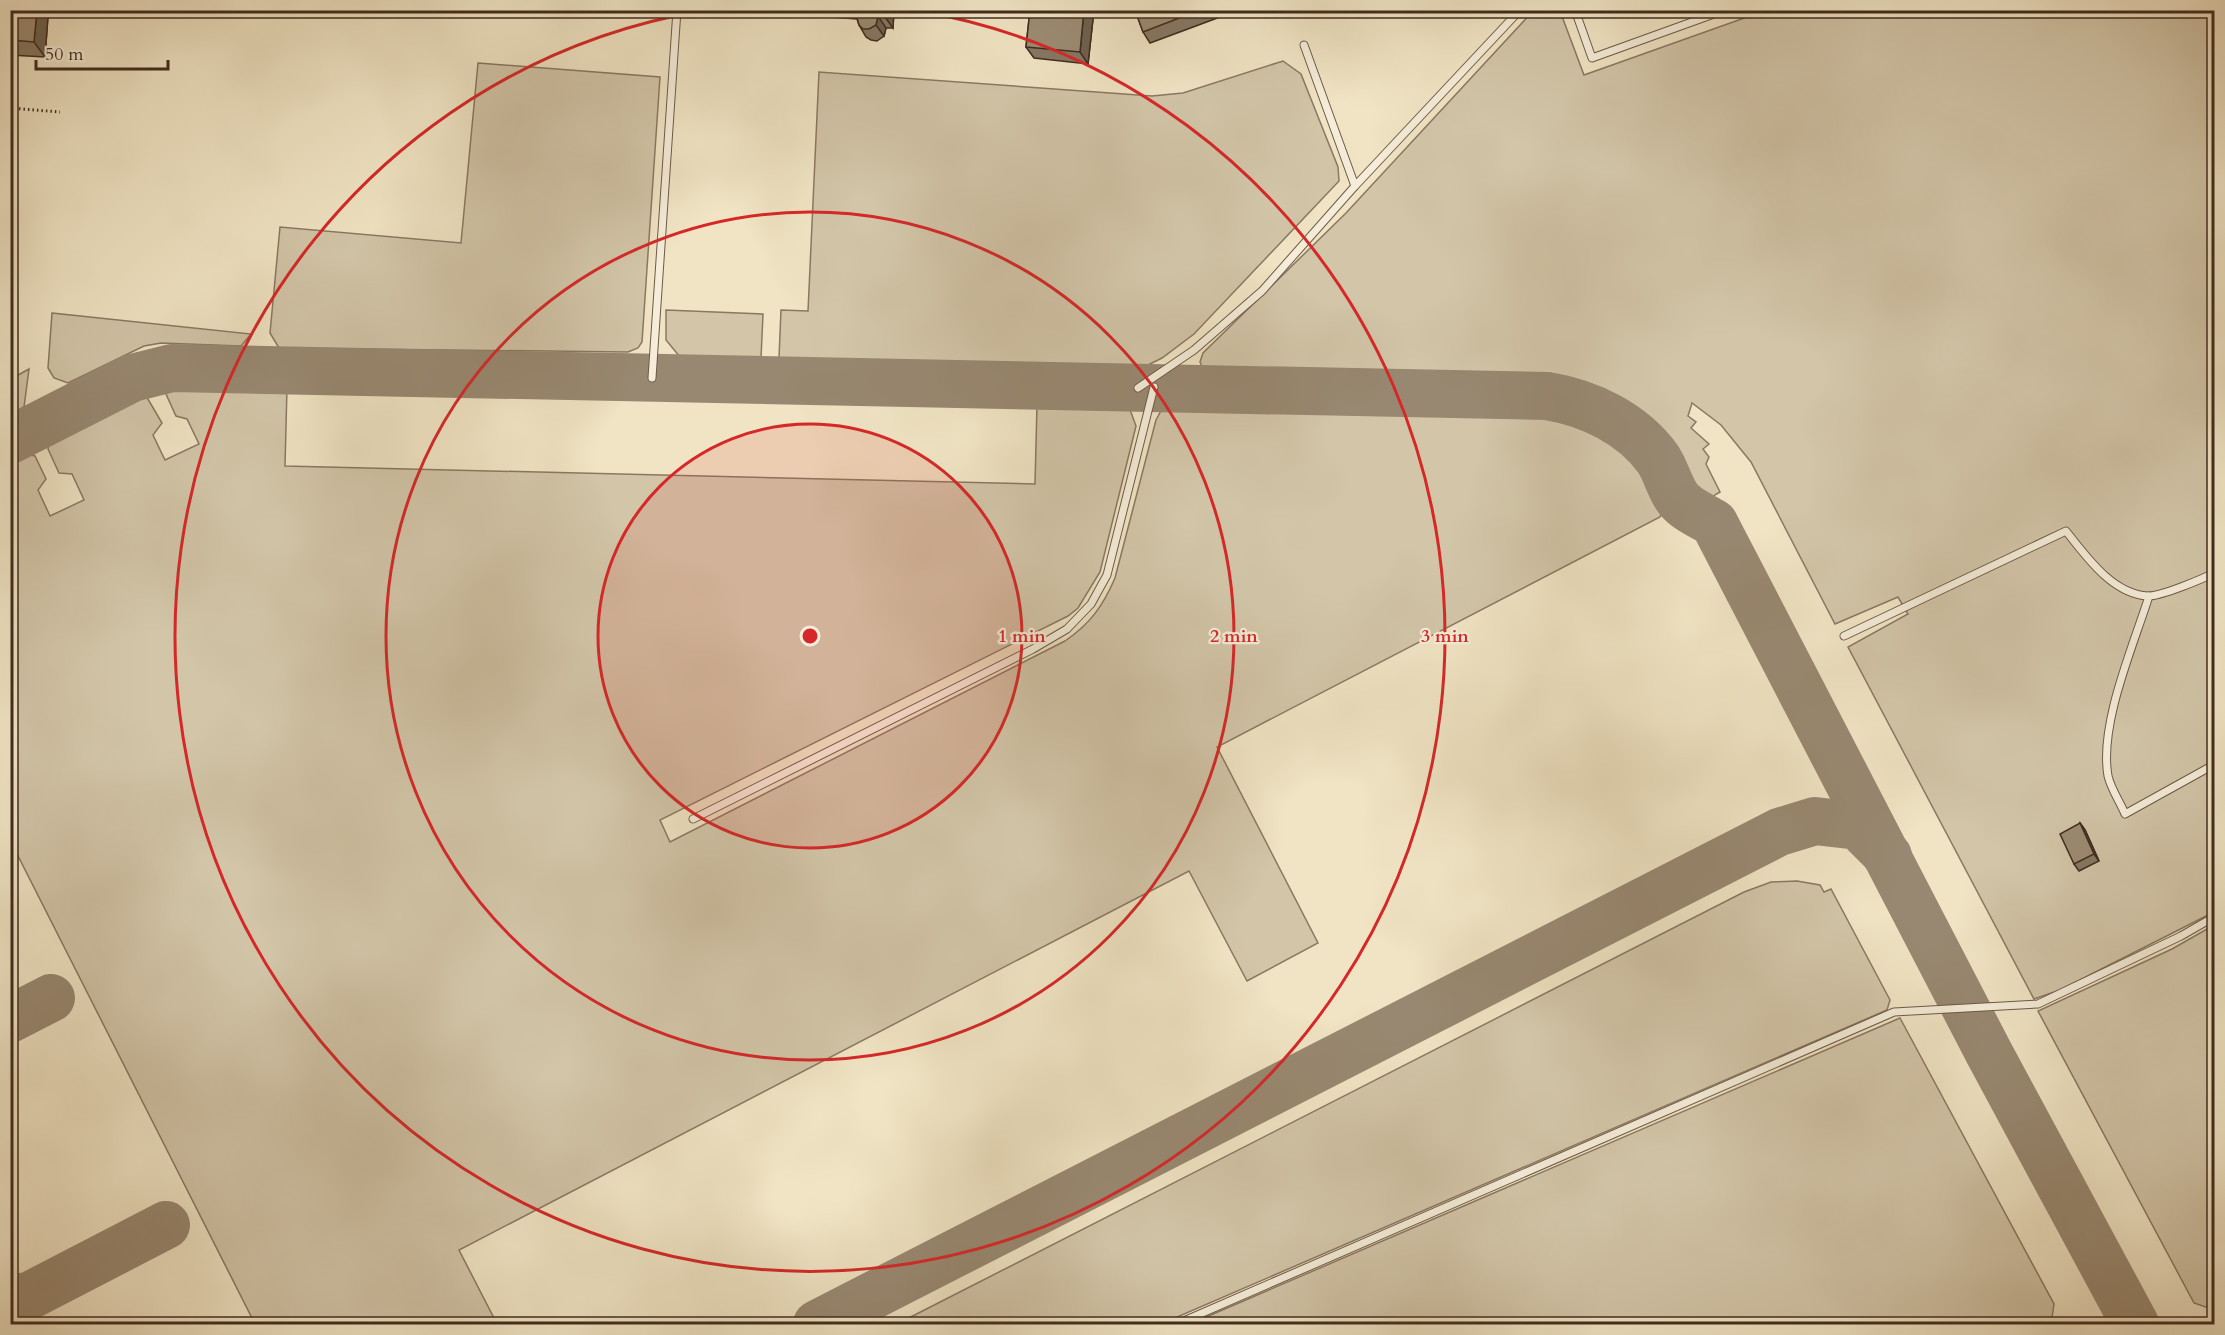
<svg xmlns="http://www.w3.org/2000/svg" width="2225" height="1335" viewBox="0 0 2225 1335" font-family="Cardo,serif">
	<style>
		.green { fill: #d2c5a8; stroke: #8a7863; stroke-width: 1.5 }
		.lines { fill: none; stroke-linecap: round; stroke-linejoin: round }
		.taxiway { stroke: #988871; stroke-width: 48 }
		.service-casing { stroke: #6d5a48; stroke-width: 9 }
		.path { stroke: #412c1e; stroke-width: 3; stroke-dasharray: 1.5 3; stroke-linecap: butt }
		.service { stroke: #f5edd9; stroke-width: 7 }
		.wall { fill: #867864; stroke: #412c1e; stroke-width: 1.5 }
		.shaded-wall { fill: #6d6251; stroke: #412c1e; stroke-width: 1.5 }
		.building { fill: #9c8c74; stroke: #412c1e; stroke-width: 1.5 }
		.ring { fill: none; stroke: #d62828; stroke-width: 3 }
		.centre { fill: #d62828; stroke: #f5edd9; stroke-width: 3 }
		.ring-label { font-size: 18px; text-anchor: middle; font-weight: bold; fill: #d62828; stroke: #f5edd9; stroke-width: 4.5; stroke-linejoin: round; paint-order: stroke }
	</style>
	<rect width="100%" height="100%" fill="#f0e4c4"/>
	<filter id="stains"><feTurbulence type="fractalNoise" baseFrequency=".00333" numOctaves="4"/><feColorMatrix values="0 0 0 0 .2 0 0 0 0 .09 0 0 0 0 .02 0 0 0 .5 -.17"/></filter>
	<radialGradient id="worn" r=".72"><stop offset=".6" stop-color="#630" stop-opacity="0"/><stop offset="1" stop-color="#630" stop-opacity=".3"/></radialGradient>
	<g class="green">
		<path d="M1533 11H1560L1584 75 1764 11H2214V912L2060 990 2034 999 1848 647 1908 614 1898 597 1835 624 1751 462 1721 425 1692 403 1688 416 1696 422 1691 428 1709 444 1703 449 1709 457 1706 464 1720 492C1713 496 1703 504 1695 501 1681 495 1675 470 1667 458 1639 418 1596 398 1550 388L1335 384 1334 373 1204 371 1200 362 1203 353 1346 213Z"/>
		<path d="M1283 61 1301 74 1338 167 1339 181 1194 334 1162 358 1144 367 779 358 781 310 808 311 819 72 1152 96 1183 93Z"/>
		<path d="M478 63 660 77 642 342 638 348 628 352 279 348 270 333 280 227 461 243Z"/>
		<path d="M666 310 763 314 761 358 680 357 666 340Z"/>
		<path d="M52 313 251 334 241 346 161 343 144 346 68 383 54 378 48 368Z"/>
		<path d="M29 369 24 407 11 414V379Z"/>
		<path d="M171 387 287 388 285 466 1035 484 1037 405 1129 407 1136 426 1100 572 1078 608 1068 616 660 820 670 842 1065 641C1090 624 1103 606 1115 578L1156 420 1163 407 1334 411 1335 400 1543 405C1560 407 1575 411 1592 418 1627 432 1679 476 1660 517L1217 747 1318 943 1247 981 1189 871 459 1250 497 1324H255L11 842V462L27 454 35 456 46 479 38 490 50 516 84 500 72 474 59 473 48 449 49 443 145 394 162 423 153 435 165 460 199 444 187 419 176 416 166 394Z"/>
		<path d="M1797 881 1820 885 1824 892 1831 889 1890 1000 1887 1010 1161 1324H897L1744 892 1771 882Z"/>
		<path d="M2214 925V1310L2194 1303 2038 1011 2172 949Z"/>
		<path d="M1900 1018 2054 1304 2051 1324H1190Z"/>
	</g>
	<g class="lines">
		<g class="taxiway">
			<path d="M10 440 132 378 172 368 1547 396C1589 403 1632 423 1658 459 1667 472 1671 494 1683 504 1692 512 1704 517 1714 523L1989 1053 2135 1324"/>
			<path d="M10 1019 51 998"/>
			<path d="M10 1298 29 1296 166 1225"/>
			<path d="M817 1324 1779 832 1815 821 1858 826 1888 856"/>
		</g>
		<defs>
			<g id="service">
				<path d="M1575 10 1592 58 1725 10"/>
				<path d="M1304 45 1355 186"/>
				<path d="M652 378 677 10"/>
				<path d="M1138 388 1194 350 1262 291 1355 186 1520 10"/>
				<path d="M2149 596C2133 647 2099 724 2108 776 2111 789 2120 802 2125 814L2208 768"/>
				<path d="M1844 636 2066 531C2086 556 2112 594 2148 596 2162 596 2202 579 2214 573"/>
				<path d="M693 819 1033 649 1067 629 1091 604 1107 575 1154 387"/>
				<path d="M1177 1324 1894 1012 2038 1004 2181 936 2214 917"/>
			</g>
		</defs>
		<use href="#service" class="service-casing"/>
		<path class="path" d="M10 108 60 112"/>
		<use href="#service" class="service"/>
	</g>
	<g class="wall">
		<path d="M10 10H44L48 16 45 57 10 55Z"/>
		<path d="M814 10H894L893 28H886L884 36 877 41 871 40 866 37 859 25 857 19 818 16Z"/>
		<path d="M1030 10H1087L1093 19 1088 64 1034 58 1026 47Z"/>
		<path d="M1135 10H1217L1220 17 1150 43 1143 32Z"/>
		<path d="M2080 823 2085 830 2099 861 2079 871 2074 864Z"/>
	</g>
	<g class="shaded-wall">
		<path d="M37 10H44L48 16 45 57 34 42Z"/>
		<path d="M885 10H894L893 28 885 17Z"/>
		<path d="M1084 10H1087L1093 19 1088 64 1080 52Z"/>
		<path d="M878 16 886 28 884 36 876 25Z"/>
		<path d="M2080 823 2085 830 2099 861 2094 854Z"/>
	</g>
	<g class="building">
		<path d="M10 10H37L34 42 10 40Z"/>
		<path d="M855 10H885V17L878 16 876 25 869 29H863L859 25Z"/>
		<path d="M1030 10H1084L1080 52 1026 47Z"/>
		<path d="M1135 10H1200L1143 32Z"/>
		<path d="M2080 823 2094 854 2074 864 2060 834Z"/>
	</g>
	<circle cx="810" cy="636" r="212" fill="#d62828" fill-opacity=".12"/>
	<g class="ring">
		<circle cx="810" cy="636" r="212"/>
		<circle cx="810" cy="636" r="424"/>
		<path d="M920 11A635 635 0 1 1 700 11"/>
	</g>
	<circle cx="810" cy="636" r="9" class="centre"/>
	<g class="ring-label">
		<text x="1022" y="642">1 min</text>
		<text x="1234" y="642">2 min</text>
		<text x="1445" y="642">3 min</text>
	</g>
	<rect width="2225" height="1335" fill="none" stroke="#f0e4c4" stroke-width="36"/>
	<rect x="12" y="12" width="2201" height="1311" fill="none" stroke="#412c1e" stroke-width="3"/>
	<rect x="18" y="18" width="2189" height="1299" fill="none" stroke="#412c1e" stroke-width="1.5"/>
	<path d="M36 60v9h132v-9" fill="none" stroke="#412c1e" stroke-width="3"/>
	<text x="45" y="60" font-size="18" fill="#412c1e" stroke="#f5edd9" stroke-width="4.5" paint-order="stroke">50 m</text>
	<rect width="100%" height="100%" filter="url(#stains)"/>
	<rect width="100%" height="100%" fill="url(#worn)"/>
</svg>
